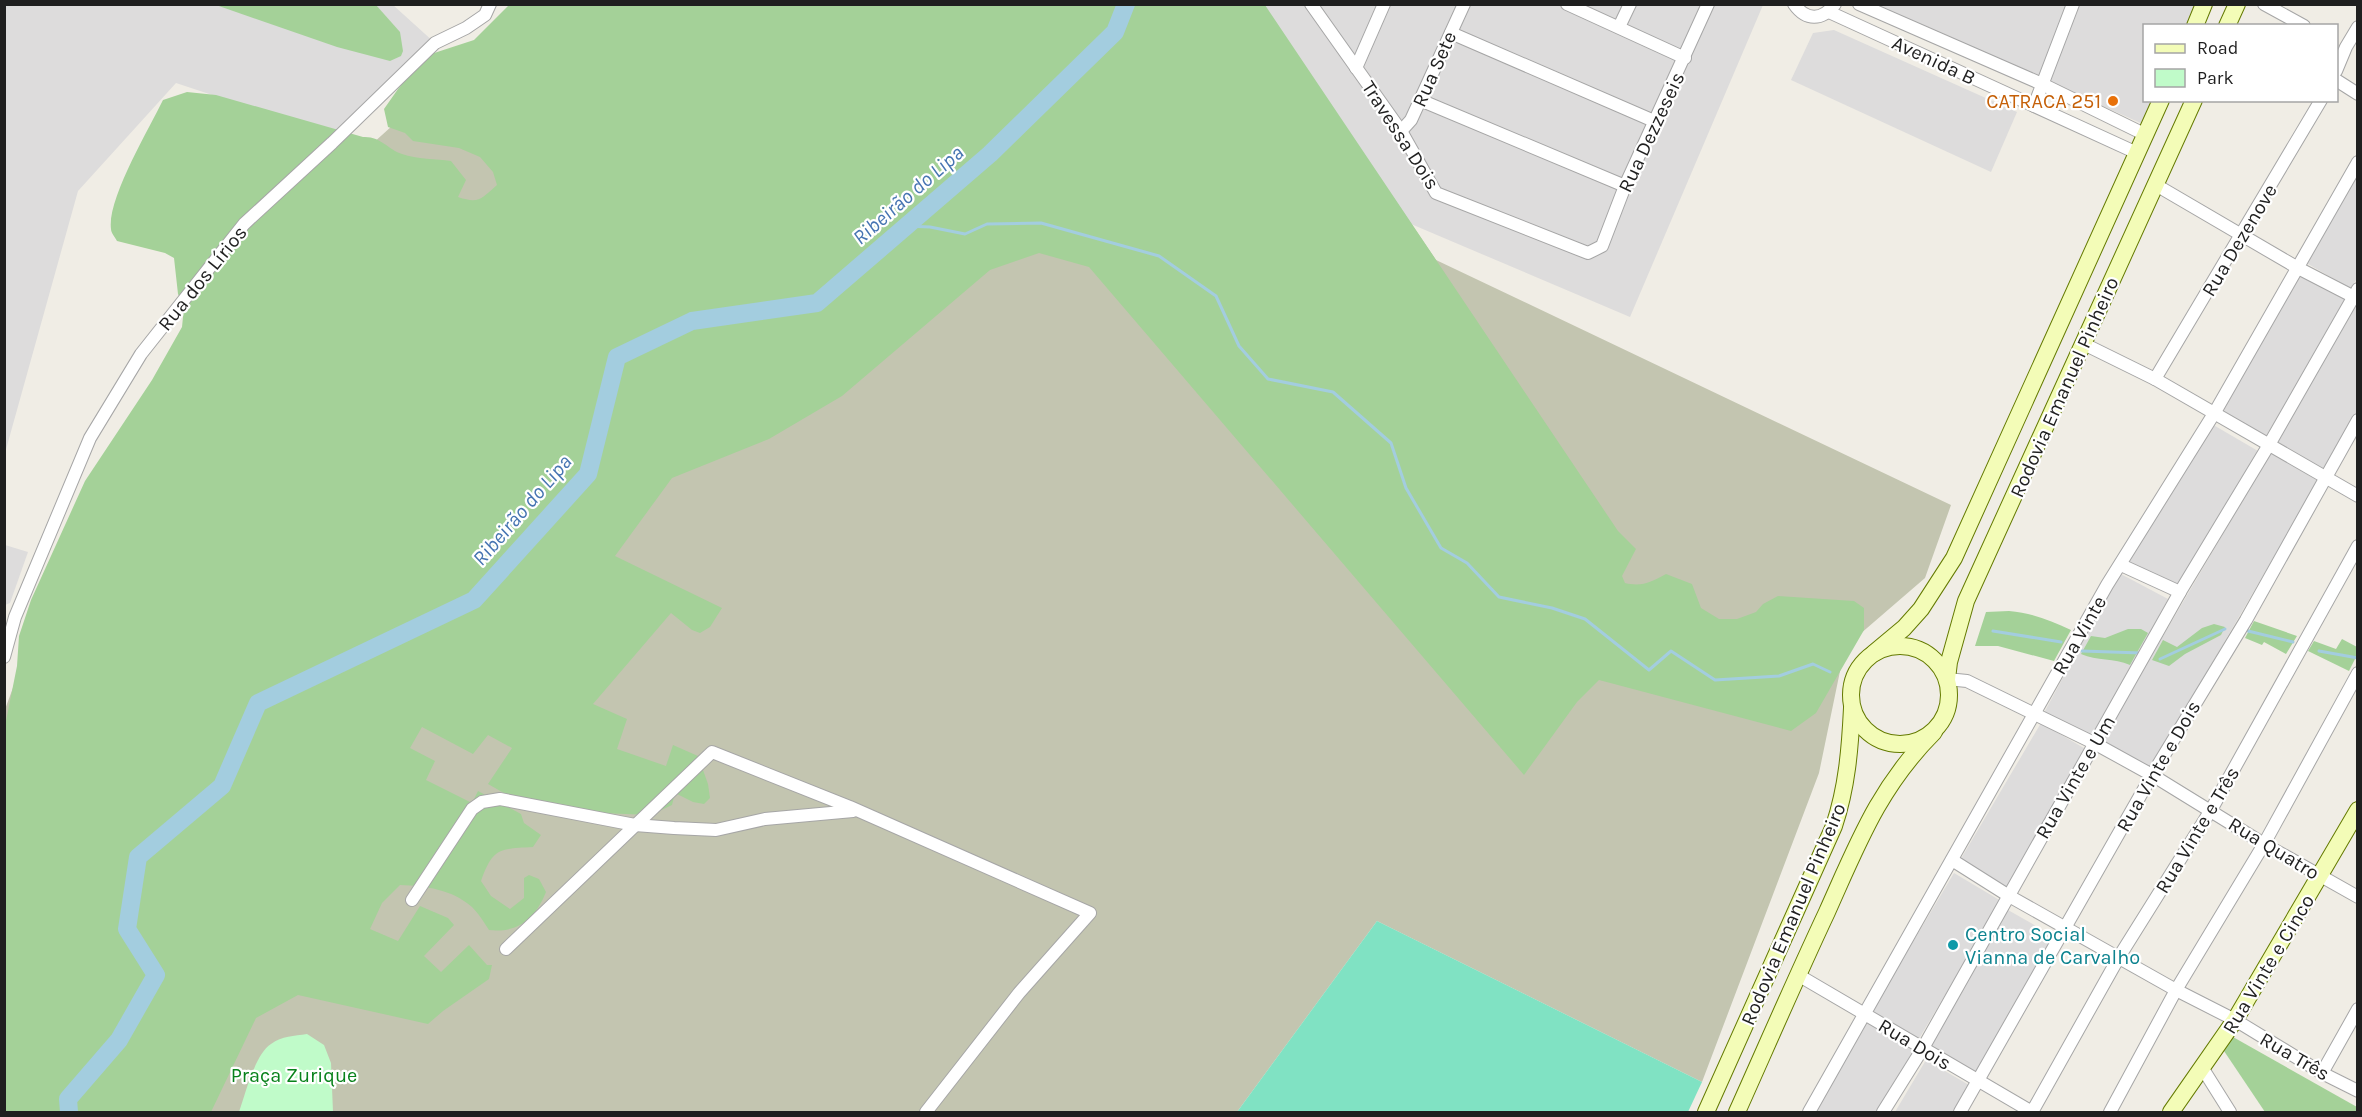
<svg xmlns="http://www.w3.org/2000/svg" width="2362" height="1117" viewBox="0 0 2362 1117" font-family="Karla,sans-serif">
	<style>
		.residential { fill: #dddcdc }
		.construction { fill: #c3c5b0 }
		.forest { fill: #a4d198 }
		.park { fill: #c0fbc9 }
		.pitch { fill: #80e2c3 }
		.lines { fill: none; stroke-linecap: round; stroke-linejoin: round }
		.stream { stroke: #a3cddf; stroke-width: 3 }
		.river { stroke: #a3cddf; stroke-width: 18 }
		.street-casing { stroke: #a6a6a6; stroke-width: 14 }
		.secondary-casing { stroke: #647a01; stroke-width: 18 }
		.street { stroke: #fff; stroke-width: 12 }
		.secondary { stroke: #f3fcb7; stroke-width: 16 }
		.food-dot { fill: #e8710a; stroke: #fff; stroke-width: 2 }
		.culture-dot { fill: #0f9aa8; stroke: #fff; stroke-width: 2 }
		.labels { text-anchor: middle; stroke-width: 4.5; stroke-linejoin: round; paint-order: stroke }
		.street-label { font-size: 20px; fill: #1f1f1f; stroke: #fff }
		.food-label { font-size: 20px; fill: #c56008; stroke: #fff; text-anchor: end }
		.culture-label { font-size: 20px; fill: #0d838f; stroke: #fff; text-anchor: start }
		.park-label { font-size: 20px; fill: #08821b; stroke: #fff }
		.water-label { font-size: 21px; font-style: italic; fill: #4775b2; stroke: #fff }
	</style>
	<rect width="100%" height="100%" fill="#f0ede5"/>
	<g class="residential">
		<path d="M5 5H393L435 43 336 136 176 83 78 191 5 453Z"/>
		<path d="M1262 5H1763L1630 317 1411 224Z"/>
		<path d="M1876 5H2210L2200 25 2144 26V100L2167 101 2154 129Z"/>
		<path d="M1834 30 2017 112 1991 172 1791 80 1813 33Z"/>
		<path d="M2357 168V278L2351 289 2303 261Z"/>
		<path d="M2299 271 2347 299 2265 438 2217 410Z"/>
		<path d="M2355 306 2357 307V413L2324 470 2276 441Z"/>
		<path d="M2210 423 2258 451 2177 590 2128 562Z"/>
		<path d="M2271 452 2318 481 2151 768 2101 742Z"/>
		<path d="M5 545 28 552 10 603 5 605Z"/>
		<path d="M2119 573 2168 599 2093 739 2044 713Z"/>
		<path d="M2041 723 2089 751 2007 890 1959 862Z"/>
		<path d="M1954 873 2001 901 1917 1042 1870 1014Z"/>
		<path d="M2008 910 2057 938 1977 1075 1928 1047Z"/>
		<path d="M1867 1023 1915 1051 1879 1112H1814Z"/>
		<path d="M1926 1060 1969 1085 1953 1112H1895Z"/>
	</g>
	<path class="construction" d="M526 5H1262L1436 260 1951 505 1925 578 1845 647 1819 773 1702 1082 1377 921 1237 1112H5L4 712 39 618 229 273Z"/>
	<g class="forest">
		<path d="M216 5H376L400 32 403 51 401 56 390 61 337 47Z"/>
		<path d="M509 5H1265L1618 531 1636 549 1622 576 1625 583C1642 587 1651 582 1666 574L1692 584 1701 608 1719 619H1737L1756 612 1763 604 1778 596 1854 601 1864 608V630L1816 713 1791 731 1599 680 1577 702 1524 775 1089 267 1039 253 990 270 842 396 769 439 672 478 615 556 722 608 710 627 700 633 692 630 671 613 593 704 627 719 617 749 666 766 673 745 698 756 708 784 710 798 704 804 693 802 675 793 672 805 651 815 600 813 520 802 488 784 512 748 488 735 473 754 422 727 410 748 435 761 426 780 472 803 478 791 521 814 524 823 541 835 533 847C500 849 493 847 481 881L491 896 510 909 524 898V878L529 875 539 879 546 892C535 919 519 933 489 930 484 922 478 913 472 907 451 889 426 886 400 885L382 903 370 929 398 941 420 906 448 918 454 925 424 956 441 972 469 945 487 965H492L489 979 443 1011 428 1024 298 995 256 1018 211 1112H5L4 731 17 666 19 636 31 600 85 481 152 380 182 327 184 307 178 294 174 258 165 253 117 241C115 237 111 233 111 229 107 199 149 129 163 100L187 92 216 95 363 137C381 136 387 149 402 154 417 159 436 159 451 161L466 180 458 197C479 204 481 199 497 185L493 172 480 157 459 148 413 141 405 133 388 127 384 109 398 89 425 56 474 40Z"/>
		<path d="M2009 611C2032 613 2050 620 2071 630L2054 661 1998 646H1975L1986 612Z"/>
		<path d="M2254 621 2297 636 2286 654 2264 642 2262 645 2245 638Z"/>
		<path d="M2214 624 2225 627 2221 635 2185 654 2169 666 2152 660 2163 640 2177 647 2202 628Z"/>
		<path d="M2128 629H2141L2148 633 2130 665C2114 658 2097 661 2081 654L2091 636 2105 638Z"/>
		<path d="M2342 639 2357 647V655L2349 671 2308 651 2314 641 2336 649Z"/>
		<path d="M2233 1037 2357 1107V1112H2265L2224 1051Z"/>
	</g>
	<path class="park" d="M307 1034 324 1045 331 1063 333 1112H239C245 1095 255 1054 271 1044 282 1036 294 1036 307 1034Z"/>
	<path class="pitch" d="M1377 921 1702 1082 1688 1112H1237Z"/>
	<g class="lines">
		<g class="stream">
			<path d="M905 226 930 227 965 234 987 224 1041 223 1159 256 1216 296 1239 346 1268 379 1333 392 1391 443 1406 488 1441 548 1467 563 1499 597 1552 608 1585 619 1649 670 1671 651 1715 680 1779 676 1813 664 1830 672"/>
			<path d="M1993 631 2061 642"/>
			<path d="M2248 631 2293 642"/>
			<path d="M2082 651 2141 653"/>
			<path d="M2319 651 2358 658"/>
			<path d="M2160 659 2225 629"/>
		</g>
		<path class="river" d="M69 1112 68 1099 119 1040 156 975 127 929 138 857 222 786 258 703 474 600 588 474 617 357 692 321 817 303 990 154 1115 32 1126 4"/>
		<defs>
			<g id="street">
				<path d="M1311 4 1401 131 1436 193 1588 253 1602 246 1625 186 1708 4"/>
				<path d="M1567 4 1685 58"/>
				<path d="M1794 4C1806 21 1822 21 1835 4"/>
				<path d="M1859 4 2042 84 2146 135"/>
				<path d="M2264 4 2304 26"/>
				<path d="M1829 12 2137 153"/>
				<path d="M1619 27 1630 4"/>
				<path d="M1451 33 1654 121"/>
				<path d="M1356 68 1384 4"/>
				<path d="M2336 71 2346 47 2358 27"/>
				<path d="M2336 80 2358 94"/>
				<path d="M1420 100 1625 186"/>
				<path d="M2034 106 2073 4"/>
				<path d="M1401 131 1411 120 1464 4"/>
				<path d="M2156 185 2298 268 2358 299"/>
				<path d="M2084 344 2155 379 2358 496"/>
				<path d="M2155 379 2321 100"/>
				<path d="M2121 565 2180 592"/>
				<path d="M4 657 15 617 90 438 141 354 244 224 332 143 435 43 466 28 485 15 490 4"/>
				<path d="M1947 679 1967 681 2094 743 2152 775 2264 844 2358 897"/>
				<path d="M1952 860 2009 896 2176 990 2235 1020 2322 1073 2358 1091"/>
				<path d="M412 900 472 809 482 802 500 799 635 825 674 828 716 830 765 819 853 811"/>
				<path d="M506 949 712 752 850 807 1090 913 1019 993 926 1112"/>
				<path d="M1798 975 2032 1112 2119 957 2211 810 2358 546"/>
				<path d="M2203 1069 2230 1112"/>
				<path d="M2322 1073 2358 1009"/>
				<path d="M1809 1112 2107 585 2215 412 2358 162"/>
				<path d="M1883 1112 1923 1048 2180 592 2270 443 2358 289"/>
				<path d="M1960 1112 2152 775 2246 620 2358 420"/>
				<path d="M2110 1112 2176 990 2264 844 2358 673"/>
			</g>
			<g id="secondary">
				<path d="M2195 26 2204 4"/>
				<path d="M2227 26 2237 4"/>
				<circle cx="1900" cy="695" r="49"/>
				<path d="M1874 653 1904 628 1921 609 1954 558 2161 100"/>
				<path d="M1947 679 1949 662 1966 601 2194 100"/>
				<path d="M1706 1112 1834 826C1847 787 1850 749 1852 708"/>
				<path d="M1737 1112C1767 1045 1796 978 1827 912 1858 843 1879 787 1934 732"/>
				<path d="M2171 1112 2235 1020 2358 810"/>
			</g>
		</defs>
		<use href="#street" class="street-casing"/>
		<use href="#secondary" class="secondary-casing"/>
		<use href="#street" class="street"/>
		<use href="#secondary" class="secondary"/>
	</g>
	<circle class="food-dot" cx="2113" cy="101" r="6"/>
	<circle class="culture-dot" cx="1953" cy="945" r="6"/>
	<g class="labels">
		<g class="street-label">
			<text transform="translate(1934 60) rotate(25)" y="7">Avenida B</text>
			<text transform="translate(1434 69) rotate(-66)" y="7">Rua Sete</text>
			<text transform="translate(1651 132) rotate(-65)" y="7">Rua Dezzeseis</text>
			<text transform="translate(1401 135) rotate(57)" y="7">Travessa Dois</text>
			<text transform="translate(2239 240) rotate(-59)" y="7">Rua Dezenove</text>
			<text transform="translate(202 278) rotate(-51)" y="7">Rua dos Lírios</text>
			<text transform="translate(2064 387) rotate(-66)" y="7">Rodovia Emanuel Pinheiro</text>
			<text transform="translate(2079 635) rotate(-60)" y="7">Rua Vinte</text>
			<text transform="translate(2158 766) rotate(-60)" y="7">Rua Vinte e Dois</text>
			<text transform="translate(2075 777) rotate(-60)" y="7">Rua Vinte e Um</text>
			<text transform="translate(2197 830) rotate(-59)" y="7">Rua Vinte e Três</text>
			<text transform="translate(2274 848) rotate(31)" y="7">Rua Quatro</text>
			<text transform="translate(1793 914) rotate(-67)" y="7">Rodovia Emanuel Pinheiro</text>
			<text transform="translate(2268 964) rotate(-59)" y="7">Rua Vinte e Cinco</text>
			<text transform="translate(1915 1044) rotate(31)" y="7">Rua Dois</text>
			<text transform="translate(2295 1056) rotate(30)" y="7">Rua Três</text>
		</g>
		<g class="food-label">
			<text x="2101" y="108">CATRACA 251</text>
		</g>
		<g class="culture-label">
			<text x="1965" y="941">Centro Social<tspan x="1965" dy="23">Vianna de Carvalho</tspan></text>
		</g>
		<g class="park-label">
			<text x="294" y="1082">Praça Zurique</text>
		</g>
		<g class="water-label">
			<text transform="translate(908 195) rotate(-41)" y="7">Ribeirão do Lipa</text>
			<text transform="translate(522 510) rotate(-49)" y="7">Ribeirão do Lipa</text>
		</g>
	</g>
	<rect width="2362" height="1117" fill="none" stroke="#1f1f1f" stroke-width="12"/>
	<rect x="2143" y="24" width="195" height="78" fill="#ffffff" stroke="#a5a5a5" stroke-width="1.5"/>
	<rect x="2155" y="44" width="30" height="9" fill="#f3fcb7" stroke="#a5a5a5" stroke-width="1.5"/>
	<text x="2197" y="54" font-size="18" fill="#1f1f1f">Road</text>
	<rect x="2155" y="69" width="30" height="18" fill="#c0fbc9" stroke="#a5a5a5" stroke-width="1.5"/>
	<text x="2197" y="84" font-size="18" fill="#1f1f1f">Park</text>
</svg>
